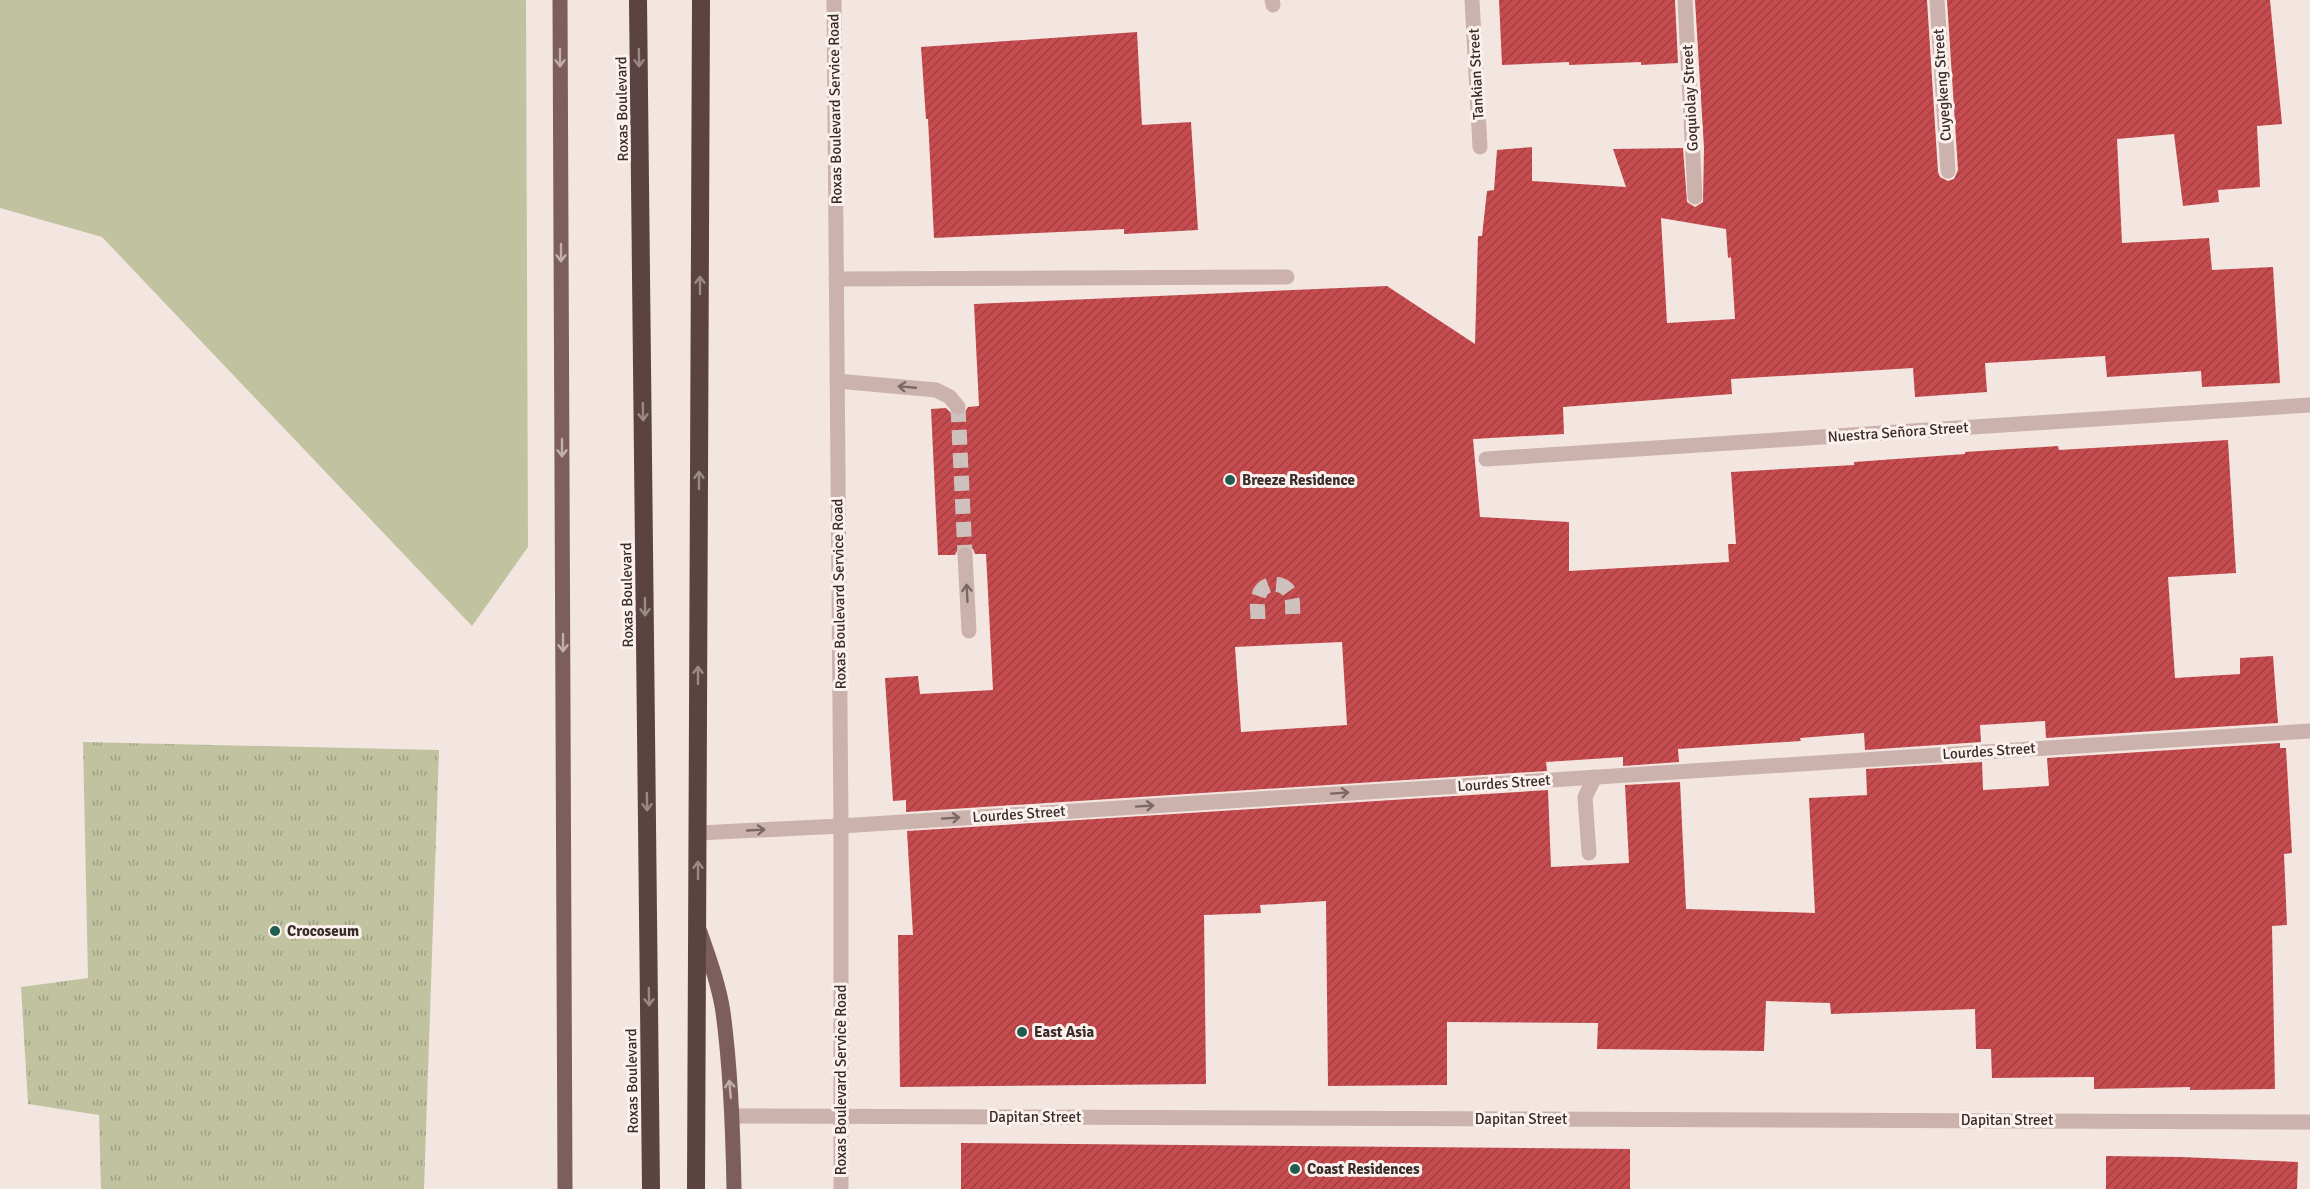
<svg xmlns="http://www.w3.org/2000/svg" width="2310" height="1189" viewBox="0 0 2310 1189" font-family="Signika,sans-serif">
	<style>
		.grass { fill: #c1c3a0 }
		.park { fill: url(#park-tufts) }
		.building { fill: url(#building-hatch); fill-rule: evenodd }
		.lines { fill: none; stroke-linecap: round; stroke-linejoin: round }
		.minor-tunnel { stroke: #cec0bc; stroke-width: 15; stroke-dasharray: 15 8; stroke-linecap: butt }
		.minor { stroke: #ccb2ac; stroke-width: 15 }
		.major { stroke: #7c5e5c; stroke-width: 15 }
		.highway { stroke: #5b4342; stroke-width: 18 }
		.oneway { stroke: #c2afac }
		.oneway2 { stroke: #9b8986 }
		.oneway3 { stroke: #7c6865 }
		.poi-dot { fill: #205c50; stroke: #fbf1ed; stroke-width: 2 }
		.labels { text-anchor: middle; stroke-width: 6; stroke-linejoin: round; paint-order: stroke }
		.street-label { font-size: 15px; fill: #3a2b2b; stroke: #fbf1ed }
		.poi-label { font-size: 15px; font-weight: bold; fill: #3a2b2b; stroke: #fbf1ed; text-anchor: start }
	</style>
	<defs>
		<pattern id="park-tufts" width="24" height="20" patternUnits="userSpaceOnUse" patternTransform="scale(1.5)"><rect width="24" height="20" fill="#c1c3a0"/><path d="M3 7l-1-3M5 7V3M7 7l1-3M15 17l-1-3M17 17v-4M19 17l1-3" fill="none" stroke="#9e9f83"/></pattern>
		<pattern id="building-hatch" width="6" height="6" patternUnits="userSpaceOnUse" patternTransform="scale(1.5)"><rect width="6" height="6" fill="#c64c4f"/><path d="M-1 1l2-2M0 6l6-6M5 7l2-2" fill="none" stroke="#a23f42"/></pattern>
	</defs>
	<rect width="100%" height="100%" fill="#f3e5e0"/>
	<path class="grass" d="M0 0H526L528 547 472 626 102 237 0 208Z"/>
	<path class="park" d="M83 742 439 750 424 1189H101L99 1115 28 1104 21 987 88 978Z"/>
	<g class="building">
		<path d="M1499 0H1675L1678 63 1641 65V62L1569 65V62L1502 65Z"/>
		<path d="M1695 0H1927L1938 172 1940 177 1948 181 1954 179 1958 170 1947 0H2270L2282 124 2257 126 2260 187 2218 190 2219 202 2183 206 2174 134 2117 139 2122 243 2209 238 2212 270 2273 267 2280 383 2202 387 2201 371 2107 377 2105 356 1985 363 1987 392 1915 397 1913 368 1731 379 1732 394 1563 407 1564 434 1473 439 1480 517 1569 522V571L1729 562 1728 544H1736L1731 472 1854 465V462L1965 454V452L2058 446 2059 450 2228 440 2236 573 2168 577 2175 678 2240 674V658L2273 656 2278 723 2046 738 2045 721 1980 725 1981 742 1865 750 1864 733 1800 738 1801 741 1678 749 1679 762 1623 766V757L1546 762 1547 771 906 812V800L893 801 885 678 918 676 920 694 993 690 986 554H975L973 549 965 545 959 547 955 555H938L931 409 946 408 954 416 959 417 964 414 968 407 979 406 974 304 1387 286 1475 344 1478 236H1482L1487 191 1494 190 1497 150 1532 147V181L1626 187 1613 149 1683 148 1687 202 1695 207 1703 202 1704 148ZM1661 218 1726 229 1728 258 1731 257 1735 319 1667 323ZM1342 642 1347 725 1241 732 1235 647Z"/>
		<path d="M1137 32 1142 125 1191 122 1198 230 1124 234V229L934 238 928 119H926L921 47Z"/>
		<path d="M2280 743V748H2286L2292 853 2284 854 2287 925 2272 926 2275 1089 2190 1090V1087L2094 1089V1077L1992 1078 1991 1049H1976L1975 1009 1831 1014 1830 1003 1766 1001 1764 1051 1597 1049 1598 1023 1447 1022V1085L1328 1086 1326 901 1260 905 1261 913 1204 915 1206 1084 900 1087 898 935H913L907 831 1548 790 1551 867 1629 863 1625 785 1680 782 1686 909 1815 913 1809 798 1867 795 1866 769 1982 762 1983 790 2049 786 2047 758Z"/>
		<path d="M961 1143 1630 1149V1189H961Z"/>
		<path d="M2106 1156 2181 1157 2298 1162 2297 1189H2106Z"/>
	</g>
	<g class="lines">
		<g class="minor-tunnel">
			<path d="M958 407 965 555"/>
			<path d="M1258 619C1258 612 1256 602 1259 595 1264 581 1283 581 1290 593 1294 600 1292 610 1293 617"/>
		</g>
		<g class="minor">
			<path d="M834 0 841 826V1189"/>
			<path d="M1272 0 1273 5"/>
			<path d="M1472 0 1480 147"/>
			<path d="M1685 0 1695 197"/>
			<path d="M1937 0 1948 171"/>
			<path d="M836 279 1287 277"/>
			<path d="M837 381 936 390 950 397 958 407"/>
			<path d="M1486 459 2310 405"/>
			<path d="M965 555 969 631"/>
			<path d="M698 833 841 826 2310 731"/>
			<path d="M1589 853 1585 797 1595 777"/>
			<path d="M733 1116 2310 1122"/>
		</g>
		<g class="major">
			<path d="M560 0 565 1189"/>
			<path d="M700 932C709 958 719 985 723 1012 731 1071 733 1130 734 1189"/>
		</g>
		<g class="highway">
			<path d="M638 0 651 1189"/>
			<path d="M696 1189 701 0"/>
		</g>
	</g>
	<defs><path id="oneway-shaft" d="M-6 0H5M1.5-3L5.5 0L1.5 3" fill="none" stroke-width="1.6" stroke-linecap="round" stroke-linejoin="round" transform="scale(1.5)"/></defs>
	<g class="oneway">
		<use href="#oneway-shaft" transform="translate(560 58) rotate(90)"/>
		<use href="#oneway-shaft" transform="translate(561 253) rotate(90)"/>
		<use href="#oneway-shaft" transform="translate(562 448) rotate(90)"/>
		<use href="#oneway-shaft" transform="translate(563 643) rotate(90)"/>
		<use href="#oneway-shaft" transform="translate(730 1089) rotate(-95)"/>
	</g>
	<g class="oneway2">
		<use href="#oneway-shaft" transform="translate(639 58) rotate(89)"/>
		<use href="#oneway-shaft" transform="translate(700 285) rotate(-90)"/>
		<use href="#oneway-shaft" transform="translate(643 412) rotate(89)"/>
		<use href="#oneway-shaft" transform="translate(699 480) rotate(-90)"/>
		<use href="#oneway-shaft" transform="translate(645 607) rotate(89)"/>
		<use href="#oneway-shaft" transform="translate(698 675) rotate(-90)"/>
		<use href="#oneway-shaft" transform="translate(647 802) rotate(89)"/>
		<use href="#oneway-shaft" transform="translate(698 870) rotate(-90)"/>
		<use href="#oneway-shaft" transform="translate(649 997) rotate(89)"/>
	</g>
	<g class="oneway3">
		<use href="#oneway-shaft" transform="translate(907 387) rotate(-175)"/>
		<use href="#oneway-shaft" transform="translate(967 593) rotate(-93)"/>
		<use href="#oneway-shaft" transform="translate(1340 793) rotate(-4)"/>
		<use href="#oneway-shaft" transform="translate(1145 806) rotate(-4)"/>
		<use href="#oneway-shaft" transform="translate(951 818) rotate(-4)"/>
		<use href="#oneway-shaft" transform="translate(756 830) rotate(-3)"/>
	</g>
	<g class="poi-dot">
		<circle cx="1230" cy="480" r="6"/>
		<circle cx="275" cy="931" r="6"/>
		<circle cx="1022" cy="1032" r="6"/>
		<circle cx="1295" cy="1169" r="6"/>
	</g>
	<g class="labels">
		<g class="street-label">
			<text transform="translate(1476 74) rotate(-93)" y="5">Tankian Street</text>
			<text transform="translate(1942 85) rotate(-94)" y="5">Cuyegkeng Street</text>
			<text transform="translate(1690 98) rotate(-93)" y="5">Goquiolay Street</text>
			<text transform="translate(622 109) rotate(-91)" y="5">Roxas Boulevard</text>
			<text transform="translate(835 109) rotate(-91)" y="5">Roxas Boulevard Service Road</text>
			<text transform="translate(1898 432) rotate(-4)" y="5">Nuestra Señora Street</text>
			<text transform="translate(839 594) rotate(-91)" y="5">Roxas Boulevard Service Road</text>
			<text transform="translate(627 595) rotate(-91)" y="5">Roxas Boulevard</text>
			<text transform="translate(1989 751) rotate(-4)" y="5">Lourdes Street</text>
			<text transform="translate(1504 783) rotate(-4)" y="5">Lourdes Street</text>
			<text transform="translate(1019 814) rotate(-4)" y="5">Lourdes Street</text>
			<text transform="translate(841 1080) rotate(-90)" y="5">Roxas Boulevard Service Road</text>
			<text transform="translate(632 1081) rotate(-91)" y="5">Roxas Boulevard</text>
			<text x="1035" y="1122">Dapitan Street</text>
			<text x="1521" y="1124">Dapitan Street</text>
			<text x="2007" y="1125">Dapitan Street</text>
		</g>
		<g class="poi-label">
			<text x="1242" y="485">Breeze Residence</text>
			<text x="287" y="936">Crocoseum</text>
			<text x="1034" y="1037">East Asia</text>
			<text x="1307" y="1174">Coast Residences</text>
		</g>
	</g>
</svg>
